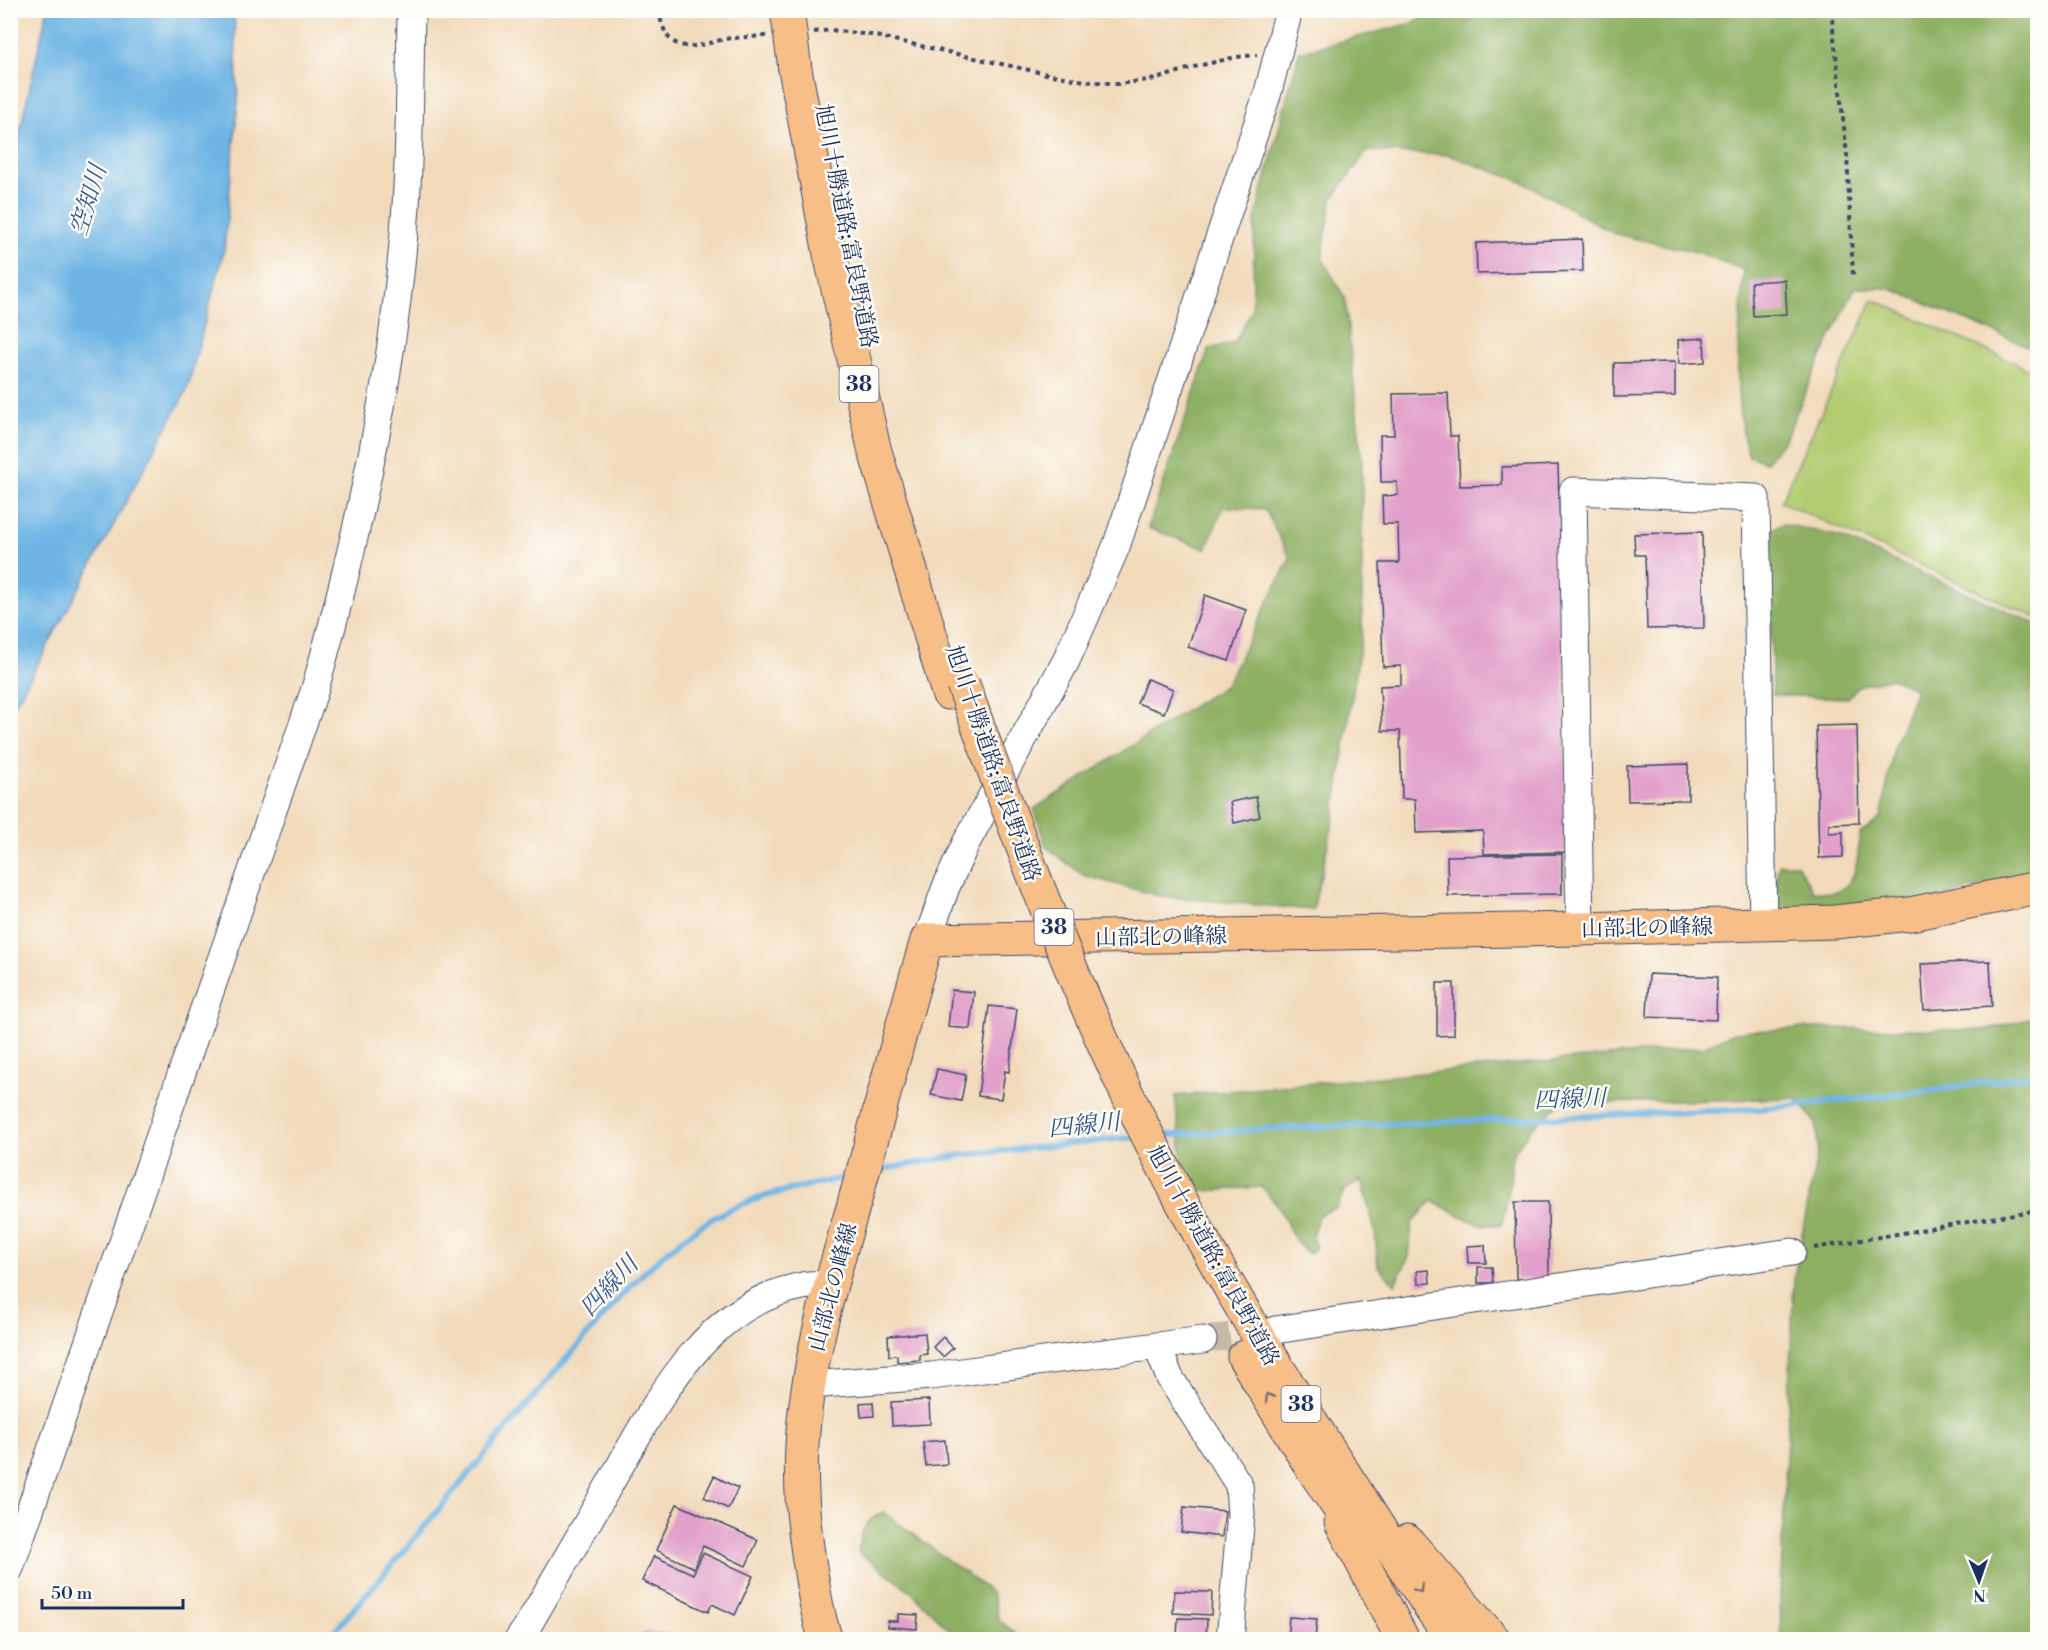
<svg xmlns="http://www.w3.org/2000/svg" width="2048" height="1650" viewBox="0 0 2048 1650" font-family="'Libre Bodoni','Noto Serif JP',serif">
	<style>
		.green { fill: #b3cc71; stroke: #677e68; stroke-width: 1.5 }
		.forest { fill: #8eb063; stroke: #547060; stroke-width: 1.5 }
		.water { fill: #6eb5e5; stroke: #4472a2; stroke-width: 1.5 }
		.lines { fill: none; stroke-linecap: round; stroke-linejoin: round }
		.stream { stroke: #6eb5e5; stroke-width: 6 }
		.building { fill: #e2a0ca }
		.minor-tunnel { stroke: #c7b8a8; stroke-width: 27; stroke-dasharray: 27 14; stroke-linecap: butt }
		.minor-casing { stroke: #3b496c; stroke-width: 29 }
		.major-casing { stroke: #3b496c; stroke-width: 35 }
		.highway-casing { stroke: #3b496c; stroke-width: 35 }
		.path { stroke: #3b496c; stroke-width: 4; stroke-dasharray: 4.5 4.5; stroke-linecap: butt }
		.minor { stroke: #fff; stroke-width: 27 }
		.major { stroke: #f7be88; stroke-width: 33 }
		.highway { stroke: #f7be88; stroke-width: 33 }
		.highway-bridge-casing { stroke: #3b496c; stroke-width: 35; stroke-linecap: butt }
		.highway-bridge { stroke: #f7be88; stroke-width: 33 }
		.oneway { stroke: #7e6f71 }
		.labels { text-anchor: middle; stroke-width: 5; stroke-linejoin: round; paint-order: stroke }
		.shield { fill: #fdfcf7; stroke: #5f6c8c; stroke-width: 1.5 }
		.shield-label { font-size: 21px; font-weight: bold; fill: #1b2f5e }
		.street-label { font-size: 22px; fill: #1b2f5e; stroke: #fdfcf7 }
		.water-label { font-size: 24px; font-style: italic; fill: #345786; stroke: #fdfcf7 }
	</style>
	<rect width="100%" height="100%" fill="#fdfcf7"/>
	<filter id="ink" filterUnits="userSpaceOnUse"><feTurbulence type="fractalNoise" baseFrequency=".0167" numOctaves="2"/><feDisplacementMap in="SourceGraphic" scale="12" xChannelSelector="R" yChannelSelector="G"/><feConvolveMatrix kernelMatrix="1 2 1 2 8 2 1 2 1" color-interpolation-filters="sRGB"/></filter>
	<filter id="wash" filterUnits="userSpaceOnUse"><feTurbulence type="fractalNoise" baseFrequency=".008" numOctaves="4" result="noise"/><feDisplacementMap in="SourceGraphic" scale="24" xChannelSelector="R" yChannelSelector="G"/><feGaussianBlur stdDeviation="1.35" result="paint"/><feColorMatrix in="noise" values="0 0 0 0 0 0 0 0 0 0 0 0 0 0 0 0 0 1.4 0 .05"/><feComposite in="paint" operator="in"/></filter>
	<g filter="url(#wash)">
		<rect width="100%" height="100%" fill="#f2daba"/>
		<path class="green" d="M1873 299 2037 373V618L1781 502Z"/>
		<g class="forest">
			<path d="M1430 11H2037V350L1889 288H1855L1821 357 1785 439 1766 462 1749 456C1730 402 1740 327 1744 270L1697 252 1615 234 1525 183 1449 155 1367 151 1332 199 1322 258 1345 298 1362 462V633L1333 823 1313 910 1159 896 1083 875 1046 847 1034 809 1226 685 1290 558 1265 509 1223 507 1206 549 1148 528 1209 349 1234 343 1252 310 1255 219 1299 52 1413 23Z"/>
			<path d="M1784 524 1837 536 2037 624V873L1918 903 1782 912C1773 896 1775 882 1779 864H1797L1813 891C1856 900 1857 868 1860 834L1881 818 1894 748 1916 689 1892 678 1858 686 1848 698 1773 695 1768 550 1771 529Z"/>
			<path d="M2037 1017V1639H1781L1780 1598 1794 1277 1818 1150 1816 1124 1797 1098 1559 1104 1531 1129 1512 1155 1510 1185 1502 1225H1479L1432 1201 1412 1223 1409 1257 1395 1284 1378 1267 1375 1231 1361 1180 1344 1191 1337 1207 1318 1216 1312 1237 1316 1247 1310 1254C1292 1244 1290 1226 1280 1210 1276 1202 1268 1194 1262 1187L1204 1191 1196 1184 1183 1164 1175 1096 1704 1047 1735 1032 1806 1028 1984 1030Z"/>
			<path d="M883 1512 992 1593 999 1620 1023 1639H959L908 1589 858 1552C862 1530 862 1523 883 1512Z"/>
		</g>
		<path class="water" d="M47 11H234L238 101 224 250 187 390 23 691 11 711 10 175Z"/>
		<g class="lines">
			<g class="stream">
				<path d="M1159 1136 1266 1129 1758 1109 1929 1091 2038 1074"/>
				<path d="M874 1171 962 1155 1137 1137"/>
				<path d="M326 1640C408 1550 483 1454 563 1363 609 1310 656 1250 717 1216 758 1193 806 1187 852 1176"/>
			</g>
		</g>
		<g id="blocks">
			<g class="building">
				<path d="M1582 239 1583 271 1477 274 1476 243Z"/>
				<path d="M1785 280 1787 314 1753 316 1751 282Z"/>
				<path d="M1704 338 1705 362 1679 364 1678 340Z"/>
				<path d="M1675 362V396L1614 397V363Z"/>
				<path d="M1448 393 1450 436H1458L1460 486 1502 485V467L1558 465 1569 852 1484 854 1483 831 1416 833 1415 799H1402L1400 731H1382L1380 686 1401 685V666L1383 667 1380 563H1399L1398 524H1383L1382 496 1398 495 1397 482H1381L1380 435H1394L1393 394Z"/>
				<path d="M1702 532 1704 628 1647 629 1645 555H1635L1634 534Z"/>
				<path d="M1205 595 1246 610 1229 661 1188 647Z"/>
				<path d="M1147 679 1173 689 1164 713 1137 703Z"/>
				<path d="M1857 725 1859 823 1829 824V833L1843 832V857L1819 858 1816 726Z"/>
				<path d="M1688 764V800L1628 801 1627 766Z"/>
				<path d="M1256 797 1260 817 1234 823 1230 802Z"/>
				<path d="M1562 854V894L1448 896 1447 856Z"/>
				<path d="M1990 961 1992 1006 1924 1010 1921 964Z"/>
				<path d="M1649 974 1717 977 1716 1020 1647 1017Z"/>
				<path d="M1437 983H1454V1035L1437 1036Z"/>
				<path d="M952 990 974 992 970 1029 948 1027Z"/>
				<path d="M989 1006 1017 1009 1009 1072 1005 1071 1001 1099 978 1096Z"/>
				<path d="M937 1069 966 1075 961 1101 931 1095Z"/>
				<path d="M1515 1202H1548L1549 1279H1516Z"/>
				<path d="M1485 1245 1486 1263H1468L1467 1246Z"/>
				<path d="M1478 1267H1492L1493 1283H1478Z"/>
				<path d="M1429 1270 1430 1283 1418 1284 1417 1271Z"/>
				<path d="M925 1333 927 1354 920 1355V1360L897 1362V1355L889 1356 888 1336Z"/>
				<path d="M943 1337 953 1348 943 1357 933 1347Z"/>
				<path d="M929 1400 930 1424 892 1426 891 1402Z"/>
				<path d="M873 1402 874 1416 861 1417 860 1403Z"/>
				<path d="M945 1440 947 1464 926 1466 923 1442Z"/>
				<path d="M714 1476 738 1488 728 1509 704 1497Z"/>
				<path d="M677 1504 758 1540 746 1566 703 1546 694 1568 656 1550Z"/>
				<path d="M1184 1507 1225 1511 1222 1537 1181 1532Z"/>
				<path d="M703 1553 753 1576 735 1615 712 1604 708 1612 642 1581 654 1556 693 1574Z"/>
				<path d="M1174 1591 1212 1592 1211 1615 1173 1613Z"/>
				<path d="M898 1614 918 1615 917 1629 888 1627V1621H898Z"/>
				<path d="M1289 1617 1317 1619 1315 1640H1287Z"/>
				<path d="M1178 1618 1207 1619 1206 1640 1177 1638Z"/>
				<path d="M645 1631 723 1638V1640H645Z"/>
			</g>
		</g>
	</g>
	<g filter="url(#ink)">
		<use href="#blocks" fill-opacity="0" stroke="#3b496c" stroke-width="1.5"/>
		<g class="lines">
			<path class="minor-tunnel" d="M1203 1340 1274 1330"/>
			<defs>
				<g id="minor">
					<path d="M1580 929 1573 491 1756 498 1763 924"/>
					<path d="M927 940 946 887 966 843 1066 661 1116 547 1268 92 1289 10"/>
					<path d="M1275 1330 1792 1252"/>
					<path d="M1157 1346 1170 1378 1239 1485 1241 1514 1230 1640"/>
					<path d="M809 1385 931 1376 1203 1340"/>
					<path d="M10 1568 315 689C359 532 395 370 406 206 410 141 410 76 411 10"/>
					<path d="M518 1640 527 1627C555 1578 584 1529 612 1480 656 1403 705 1303 803 1286 812 1284 822 1285 831 1284"/>
				</g>
				<path id="major" d="M826 1640C817 1614 813 1586 809 1560 803 1522 800 1484 802 1446 807 1351 839 1259 864 1168 885 1092 904 1016 927 940L1580 929 1835 922 1910 914 2038 888"/>
				<g id="highway">
					<path d="M795 69 830 254 874 448 948 693"/>
					<path d="M1161 1162C1220 1277 1288 1386 1358 1495 1389 1543 1419 1593 1453 1640"/>
					<path d="M1244 1357 1310 1465 1359 1538"/>
					<path d="M1341 1522 1403 1640"/>
					<path d="M1407 1541 1494 1640"/>
				</g>
			</defs>
			<use href="#minor" class="minor-casing"/>
			<use href="#major" class="major-casing"/>
			<use href="#highway" class="highway-casing"/>
			<g class="path">
				<path d="M658 10C661 20 664 34 671 40 687 53 709 42 725 39 739 37 753 37 767 36"/>
				<path d="M1831 10 1847 155 1853 275"/>
				<path d="M814 32 831 30 871 35 1047 74 1085 81 1118 84 1156 79 1194 67 1236 57 1257 55"/>
				<path d="M1814 1248 2038 1210"/>
			</g>
			<use href="#minor" class="minor"/>
			<use href="#major" class="major"/>
			<use href="#highway" class="highway"/>
			<defs>
				<g id="highway-bridge">
					<path d="M787 10 795 69"/>
					<path d="M963 684C1021 847 1081 1008 1161 1162"/>
				</g>
			</defs>
			<use href="#highway-bridge" class="highway-bridge-casing"/>
			<use href="#highway-bridge" class="highway-bridge"/>
		</g>
		<defs><path id="oneway-chevron" d="M-2-3.5L2.5 0L-2 3.5" fill="none" stroke-width="1.6" stroke-linecap="round" stroke-linejoin="round" transform="scale(1.5)"/></defs>
		<g class="oneway">
			<use href="#oneway-chevron" transform="translate(1269 1397) rotate(-122)"/>
			<use href="#oneway-chevron" transform="translate(1419 1589) rotate(57)"/>
		</g>
	</g>
	<g class="labels">
		<g class="shield">
			<rect x="839.5" y="366" width="39" height="36" rx="4.5"/>
			<rect x="1034.5" y="909" width="39" height="36" rx="4.5"/>
			<rect x="1281.5" y="1386" width="39" height="36" rx="4.5"/>
		</g>
		<g class="shield-label">
			<text x="859" y="391">38</text>
			<text x="1054" y="934">38</text>
			<text x="1301" y="1411">38</text>
		</g>
		<g class="street-label">
			<text transform="translate(847 226) rotate(79)" y="8">旭川十勝道路;富良野道路</text>
			<text transform="translate(994 763) rotate(71)" y="8">旭川十勝道路;富良野道路</text>
			<text transform="translate(1647 927) rotate(-1)" y="8">山部北の峰線</text>
			<text transform="translate(1161 936) rotate(-1)" y="8">山部北の峰線</text>
			<text transform="translate(1214 1255) rotate(61)" y="8">旭川十勝道路;富良野道路</text>
			<text transform="translate(832 1287) rotate(-75)" y="8">山部北の峰線</text>
		</g>
		<g class="water-label">
			<text transform="translate(88 200) rotate(-73)" y="8">空知川</text>
			<text transform="translate(1570 1099) rotate(-2)" y="8">四線川</text>
			<text transform="translate(1084 1125) rotate(-6)" y="8">四線川</text>
			<text transform="translate(609 1286) rotate(-47)" y="8">四線川</text>
		</g>
	</g>
	<rect width="2048" height="1650" fill="none" stroke="#fdfcf7" stroke-width="36"/>
	<g transform="translate(1979 1581) rotate(178)" stroke="#fdfcf7" stroke-width="4.5" paint-order="stroke">
	<path d="M0-4.5L10 22L0 15L-10 22Z" fill="#1b2f5e"/>
	<text y="-9" font-size="16" font-weight="bold" text-anchor="middle" fill="#1b2f5e">N</text>
	</g>
	<path d="M42 1599v9h141v-9" fill="none" stroke="#1b2f5e" stroke-width="3"/>
	<text x="51" y="1599" font-size="18" fill="#1b2f5e" stroke="#fdfcf7" stroke-width="4.5" paint-order="stroke">50 m</text>
</svg>
